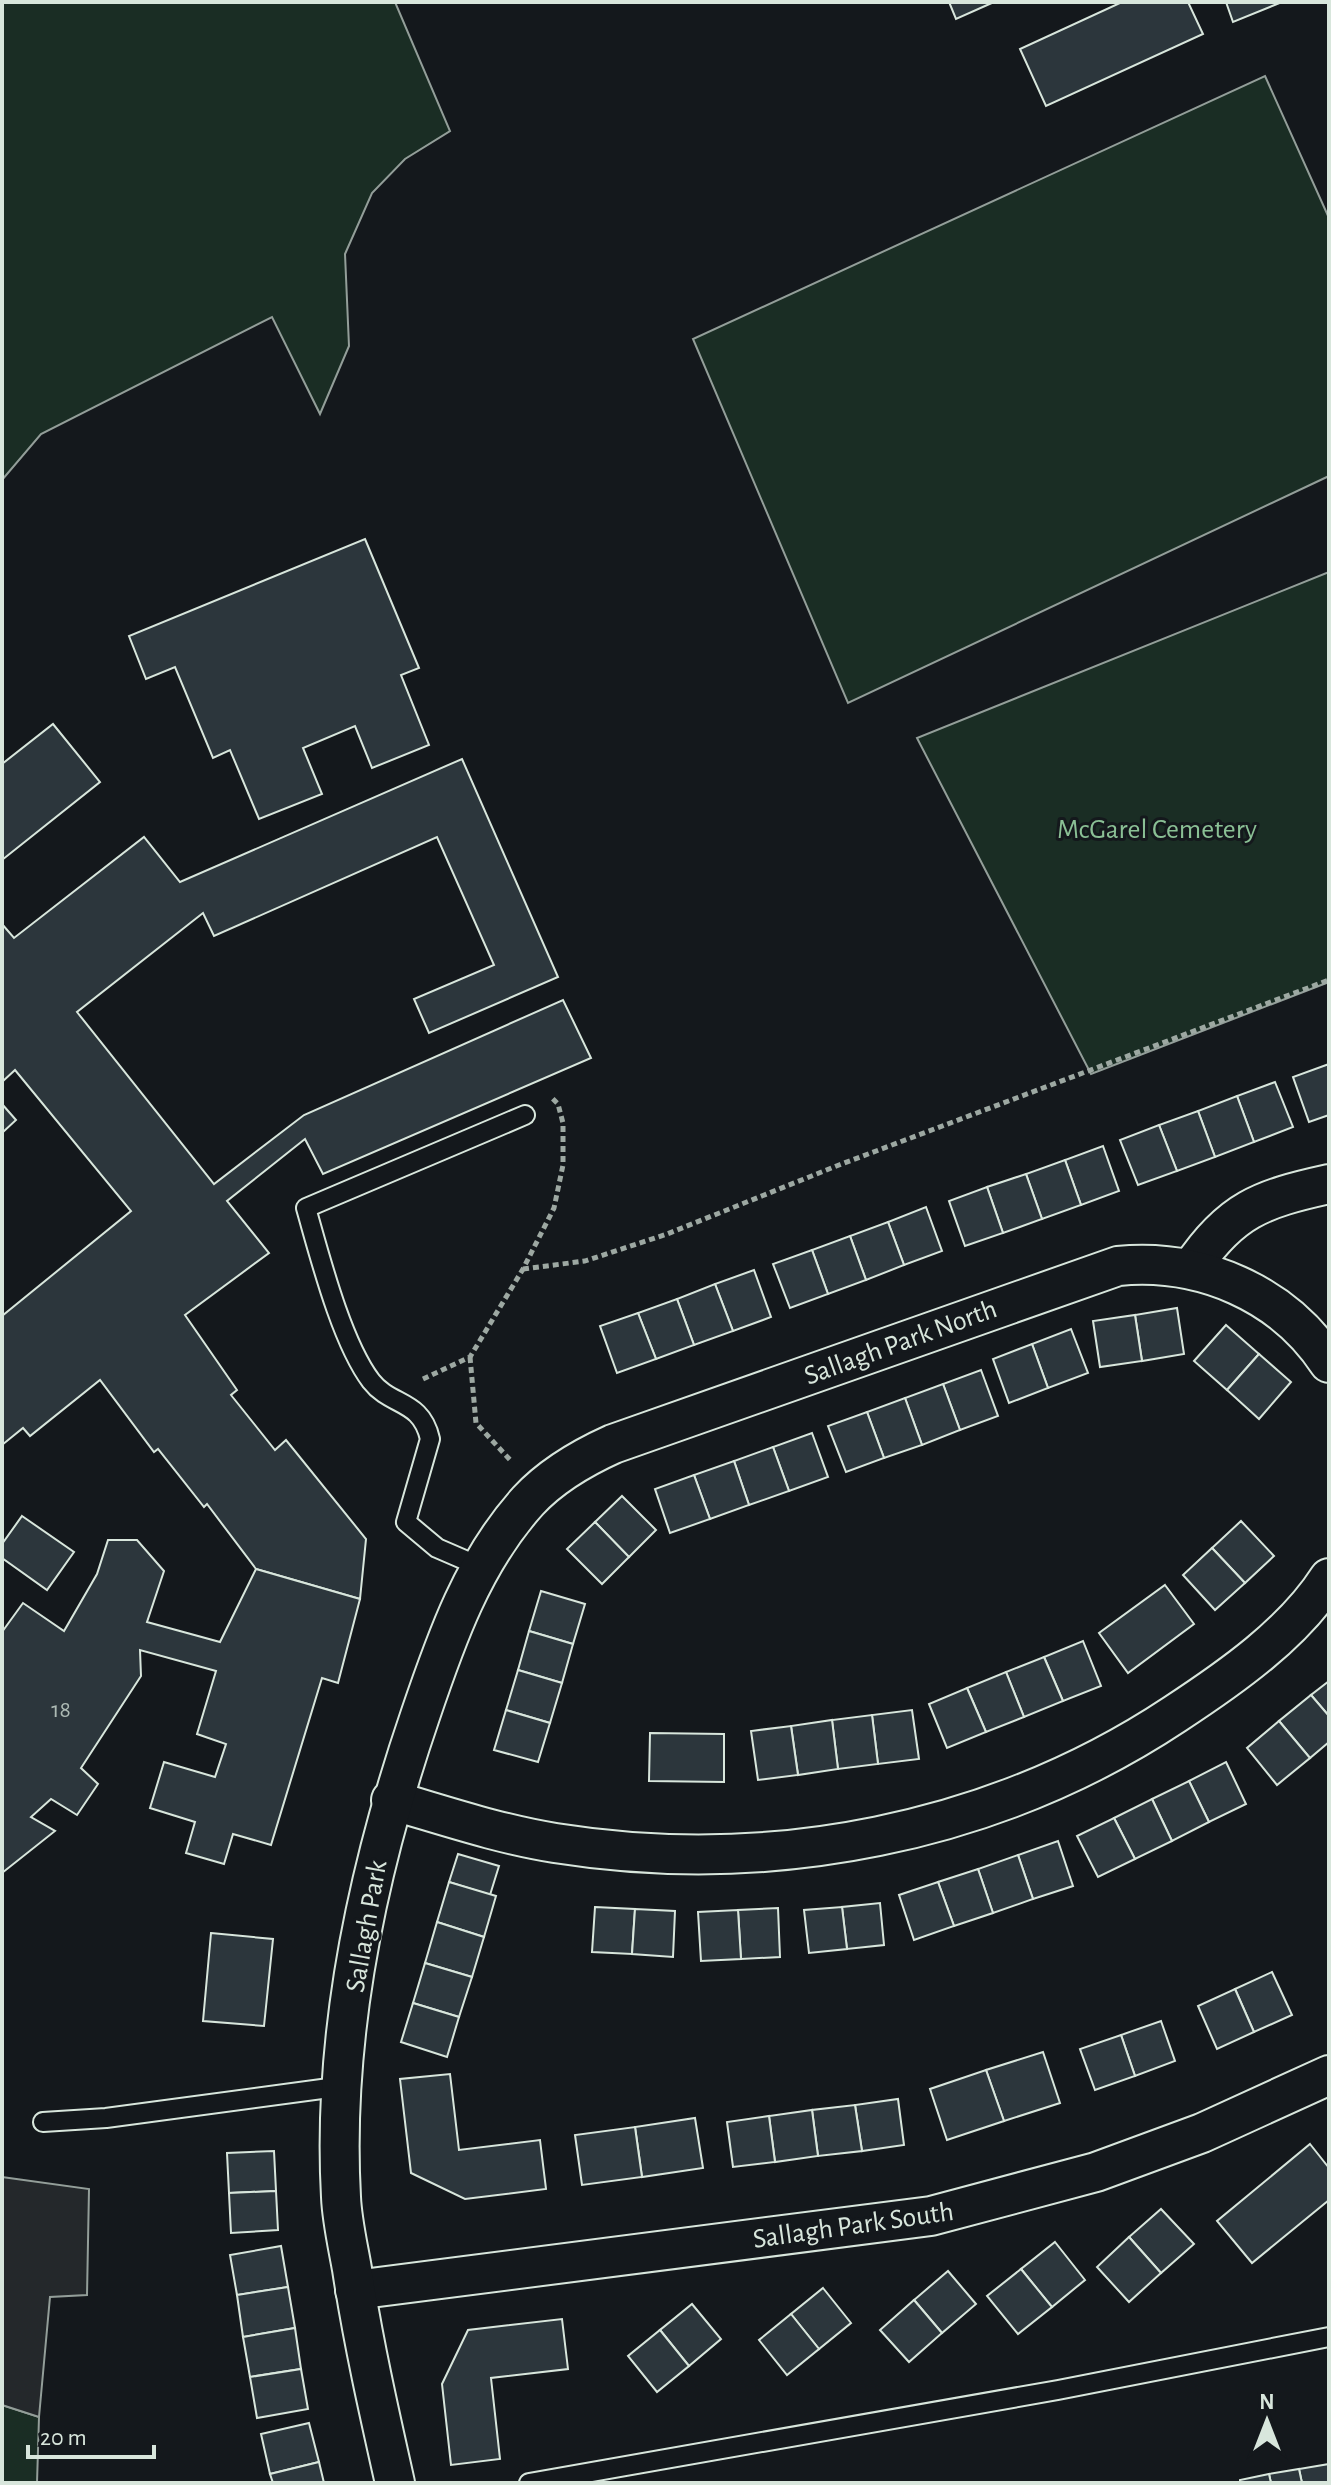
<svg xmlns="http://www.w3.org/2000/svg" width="1331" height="2485" viewBox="0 0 1331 2485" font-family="'Alegreya Sans',sans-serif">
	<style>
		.green { fill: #1a2d24; stroke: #939e99; stroke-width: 2 }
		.parking { fill: #24282b; stroke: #939e99; stroke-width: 2 }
		.building { fill: #2c363c; stroke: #d8e6dc; stroke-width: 2 }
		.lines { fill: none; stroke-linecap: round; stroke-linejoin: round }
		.service-casing { stroke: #d8e6dc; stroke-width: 22 }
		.minor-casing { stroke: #d8e6dc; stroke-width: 42 }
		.path { stroke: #9da8a2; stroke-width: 5; stroke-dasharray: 6 4; stroke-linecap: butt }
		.service { stroke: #14181c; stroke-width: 18 }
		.minor { stroke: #14181c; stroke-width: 38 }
		.labels { text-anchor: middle; stroke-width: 6; stroke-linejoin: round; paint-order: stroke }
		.number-label { font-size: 24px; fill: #adbab4 }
		.park-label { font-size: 28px; fill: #8ac095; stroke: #14181c }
		.street-label { font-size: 28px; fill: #d8e6dc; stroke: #14181c }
	</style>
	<rect width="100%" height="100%" fill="#14181c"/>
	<g class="green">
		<path d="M2 2H395L450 131 405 159 372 193 345 254 349 346 320 414 272 317 41 434 2 480Z"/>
		<path d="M1265 76 1329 218V476L848 703 693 339Z"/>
		<path d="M1329 572V982L1091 1074 917 738Z"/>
		<path d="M2 2405 39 2417 37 2483H2Z"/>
	</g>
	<path class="parking" d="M2 2177 89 2189 87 2295 50 2297 39 2417 2 2405Z"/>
	<g class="building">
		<path d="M949 2H994L956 19Z"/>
		<path d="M1122 2H1188L1203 34 1046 106 1020 49Z"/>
		<path d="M1226 2H1282L1233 22Z"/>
		<path d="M365 539 419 668 401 675 429 745 372 768 355 726 303 748 322 794 259 819 230 750 213 758 175 667 146 679 129 636Z"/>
		<path d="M53 724 100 782 2 860V764Z"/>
		<path d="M462 759 558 977 429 1033 414 999 494 965 437 837 214 936 203 913 77 1012 214 1184 304 1115 563 1000 591 1058 323 1174 305 1139 227 1201 269 1253 185 1315 237 1390 231 1395 275 1450 286 1440 366 1539 360 1599 256 1569 207 1504 204 1507 158 1449 154 1452 100 1380 30 1436 23 1428 2 1445V1316L131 1211 15 1070 2 1082V924L14 938 144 837 180 882Z"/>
		<path d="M1329 1064V1115L1309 1122 1293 1077Z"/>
		<path d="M1275 1082 1293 1127 1254 1142 1237 1096Z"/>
		<path d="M1237 1096 1254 1142 1215 1157 1198 1111Z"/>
		<path d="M2 1104 16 1120 2 1133Z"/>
		<path d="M1198 1111 1215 1157 1177 1171 1159 1125Z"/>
		<path d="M1159 1125 1177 1171 1138 1185 1120 1140Z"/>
		<path d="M1103 1146 1119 1191 1081 1205 1065 1160Z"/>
		<path d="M1065 1160 1081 1205 1042 1219 1026 1174Z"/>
		<path d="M1026 1174 1042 1219 1003 1233 987 1187Z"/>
		<path d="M987 1187 1003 1233 965 1246 949 1201Z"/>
		<path d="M926 1207 942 1251 904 1265 888 1222Z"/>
		<path d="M888 1222 904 1265 866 1280 850 1236Z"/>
		<path d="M850 1236 866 1280 828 1294 812 1250Z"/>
		<path d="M812 1250 828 1294 790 1308 773 1264Z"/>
		<path d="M754 1270 771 1317 733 1331 715 1284Z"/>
		<path d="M715 1284 733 1331 694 1345 677 1299Z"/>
		<path d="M677 1299 694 1345 656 1359 638 1313Z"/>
		<path d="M1177 1308 1184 1354 1142 1361 1135 1315Z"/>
		<path d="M638 1313 656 1359 617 1373 600 1326Z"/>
		<path d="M1135 1315 1142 1361 1100 1367 1093 1321Z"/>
		<path d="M1226 1325 1259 1354 1227 1390 1194 1361Z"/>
		<path d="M1071 1329 1088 1373 1048 1388 1032 1344Z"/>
		<path d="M1032 1344 1048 1388 1009 1403 993 1359Z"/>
		<path d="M1259 1354 1291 1382 1259 1419 1227 1390Z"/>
		<path d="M981 1370 998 1416 960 1430 943 1384Z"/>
		<path d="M943 1384 960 1430 922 1445 905 1398Z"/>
		<path d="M905 1398 922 1445 884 1458 867 1412Z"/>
		<path d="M867 1412 884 1458 846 1472 828 1426Z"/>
		<path d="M812 1433 828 1477 789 1491 773 1447Z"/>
		<path d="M773 1447 789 1491 749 1505 734 1461Z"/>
		<path d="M734 1461 749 1505 710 1519 694 1475Z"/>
		<path d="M694 1475 710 1519 670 1533 655 1489Z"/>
		<path d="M622 1496 656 1530 629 1557 595 1522Z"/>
		<path d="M22 1516 74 1552 47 1590 2 1558V1544Z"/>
		<path d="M1241 1521 1274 1556 1245 1583 1212 1548Z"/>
		<path d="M595 1522 629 1557 602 1584 567 1549Z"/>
		<path d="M108 1540H137L164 1571 147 1622 220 1642 256 1569 360 1599 338 1683 322 1678 271 1845 233 1834 224 1864 186 1853 195 1822 150 1808 164 1762 215 1777 226 1744 197 1734 216 1671 140 1650 141 1676 81 1768 98 1784 77 1815 51 1799 31 1817 55 1831 2 1873V1632L23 1603 64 1631 97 1574Z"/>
		<path d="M1212 1548 1245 1583 1215 1610 1183 1575Z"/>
		<path d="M1165 1585 1194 1624 1128 1673 1099 1633Z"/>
		<path d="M541 1591 585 1604 573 1644 529 1631Z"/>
		<path d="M529 1631 573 1644 562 1683 518 1670Z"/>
		<path d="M1083 1641 1101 1686 1063 1701 1044 1657Z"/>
		<path d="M1044 1657 1063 1701 1024 1717 1006 1672Z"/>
		<path d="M518 1670 562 1683 550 1723 506 1710Z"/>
		<path d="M1006 1672 1024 1717 986 1732 967 1688Z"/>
		<path d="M1329 1681V1716L1311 1695Z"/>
		<path d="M967 1688 986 1732 947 1748 929 1704Z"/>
		<path d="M1311 1695 1329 1716V1742L1310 1758 1279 1721Z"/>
		<path d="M506 1710 550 1723 538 1762 494 1750Z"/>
		<path d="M912 1710 919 1759 878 1764 872 1715Z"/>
		<path d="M872 1715 878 1764 838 1769 832 1720Z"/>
		<path d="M832 1720 838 1769 798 1775 791 1726Z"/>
		<path d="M1279 1721 1310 1758 1277 1785 1247 1748Z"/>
		<path d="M791 1726 798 1775 758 1780 751 1731Z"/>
		<path d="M650 1733 724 1734V1782L649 1781Z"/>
		<path d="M1226 1762 1246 1804 1209 1822 1189 1781Z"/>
		<path d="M1189 1781 1209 1822 1172 1841 1152 1799Z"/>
		<path d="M1152 1799 1172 1841 1135 1859 1114 1818Z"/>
		<path d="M1114 1818 1135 1859 1098 1877 1077 1836Z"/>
		<path d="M1058 1841 1073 1886 1033 1899 1018 1855Z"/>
		<path d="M458 1854 499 1866 490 1895 449 1882Z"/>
		<path d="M1018 1855 1033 1899 993 1913 978 1869Z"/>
		<path d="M978 1869 993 1913 954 1926 938 1882Z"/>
		<path d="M449 1882 496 1896 484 1937 437 1922Z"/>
		<path d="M938 1882 954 1926 914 1940 899 1895Z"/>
		<path d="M880 1903 884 1945 847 1949 842 1907Z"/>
		<path d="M595 1907 635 1909 632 1954 592 1952Z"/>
		<path d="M842 1907 847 1949 809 1953 804 1910Z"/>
		<path d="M778 1908 780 1957 741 1959 738 1910Z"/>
		<path d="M635 1909 675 1911 673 1957 632 1954Z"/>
		<path d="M738 1910 741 1959 701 1961 698 1912Z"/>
		<path d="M437 1922 484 1937 472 1977 425 1963Z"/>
		<path d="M211 1933 273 1939 264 2026 203 2021Z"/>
		<path d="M425 1963 472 1977 459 2017 413 2003Z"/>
		<path d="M1272 1972 1292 2015 1254 2032 1235 1989Z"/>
		<path d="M1235 1989 1254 2032 1217 2049 1198 2006Z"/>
		<path d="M413 2003 459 2017 447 2057 401 2042Z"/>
		<path d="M1161 2021 1175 2061 1135 2076 1121 2035Z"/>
		<path d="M1121 2035 1135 2076 1095 2090 1080 2049Z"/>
		<path d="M1043 2052 1060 2103 1004 2121 986 2070Z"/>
		<path d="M986 2070 1004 2121 947 2140 930 2089Z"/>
		<path d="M450 2074 459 2150 540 2140 546 2189 465 2199 411 2173 400 2079Z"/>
		<path d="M898 2099 904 2145 862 2151 855 2105Z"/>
		<path d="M855 2105 862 2151 818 2156 812 2110Z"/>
		<path d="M812 2110 818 2156 775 2162 769 2116Z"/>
		<path d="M769 2116 775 2162 733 2167 727 2122Z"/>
		<path d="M695 2118 703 2168 642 2177 635 2127Z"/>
		<path d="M635 2127 642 2177 582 2185 575 2135Z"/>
		<path d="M1310 2144 1329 2168V2200L1252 2263 1217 2221Z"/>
		<path d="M274 2151 276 2191 229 2193 227 2153Z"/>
		<path d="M276 2191 278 2230 231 2233 229 2193Z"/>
		<path d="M1161 2209 1194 2244 1161 2273 1129 2237Z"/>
		<path d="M1129 2237 1161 2273 1129 2302 1097 2267Z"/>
		<path d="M1055 2242 1085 2280 1052 2307 1021 2269Z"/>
		<path d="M281 2246 288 2287 237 2295 230 2255Z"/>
		<path d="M1021 2269 1052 2307 1018 2334 987 2296Z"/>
		<path d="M948 2271 976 2304 942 2333 914 2300Z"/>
		<path d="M288 2287 295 2328 243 2337 237 2295Z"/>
		<path d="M823 2288 851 2323 819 2349 791 2314Z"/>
		<path d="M914 2300 942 2333 909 2362 880 2330Z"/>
		<path d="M692 2304 721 2339 689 2366 660 2330Z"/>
		<path d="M791 2314 819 2349 787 2375 759 2340Z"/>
		<path d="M562 2319 568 2369 491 2378 500 2459 451 2465 442 2384 468 2330Z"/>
		<path d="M295 2328 301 2369 250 2377 243 2337Z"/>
		<path d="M660 2330 689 2366 657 2392 628 2356Z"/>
		<path d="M301 2369 308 2409 257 2418 250 2377Z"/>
		<path d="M309 2423 319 2462 270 2474 261 2434Z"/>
		<path d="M319 2462 324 2483H273L270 2474Z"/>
		<path d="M1329 2464V2483H1302L1299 2469Z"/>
		<path d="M1299 2469 1302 2483H1271L1269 2474Z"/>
		<path d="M1269 2474 1271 2483H1240V2480Z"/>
	</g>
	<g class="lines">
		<defs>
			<g id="service">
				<path d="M481 1567 437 1548 406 1522 430 1439C421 1399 391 1407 371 1381 341 1341 320 1257 306 1208L525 1115"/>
				<path d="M43 2122 106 2118 344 2086"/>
				<path d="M529 2483 1058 2390 1329 2337"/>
			</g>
			<g id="minor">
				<path d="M1191 1269C1230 1210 1261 1199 1329 1184"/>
				<path d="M391 1800C446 1816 499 1834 555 1843 770 1877 994 1834 1175 1714 1230 1678 1293 1634 1329 1578"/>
				<path d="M355 2290 931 2216 1096 2172 1202 2133 1329 2075"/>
				<path d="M395 2483C379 2412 363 2341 352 2269 348 2246 342 2221 341 2197 332 2035 368 1868 420 1716 446 1639 473 1562 528 1501 552 1475 582 1458 613 1444L1118 1266C1201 1258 1283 1293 1329 1363"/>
			</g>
		</defs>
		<use href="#service" class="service-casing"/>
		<use href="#minor" class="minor-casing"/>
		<g class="path">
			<path d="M523 1269 585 1261 667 1234 839 1165 1329 980"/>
			<path d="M470 1357 476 1423 512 1462"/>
			<path d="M423 1379 470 1357 523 1269 554 1208 563 1165V1123L558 1104 552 1098"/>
		</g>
		<use href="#service" class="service"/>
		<use href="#minor" class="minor"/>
	</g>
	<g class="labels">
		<g class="number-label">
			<text x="61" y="1717">18</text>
		</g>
		<g class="park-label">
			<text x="1157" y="838">McGarel Cemetery</text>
		</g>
		<g class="street-label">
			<text transform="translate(900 1341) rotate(-20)" y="10">Sallagh Park North</text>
			<text transform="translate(365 1926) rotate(-80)" y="10">Sallagh Park</text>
			<text transform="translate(853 2224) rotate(-8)" y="10">Sallagh Park South</text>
		</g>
	</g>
	<rect width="1331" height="2485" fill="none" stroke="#d8e6dc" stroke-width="8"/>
	<g transform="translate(1267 2421)" stroke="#14181c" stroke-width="6" paint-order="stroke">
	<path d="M0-6L14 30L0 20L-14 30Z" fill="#d8e6dc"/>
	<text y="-12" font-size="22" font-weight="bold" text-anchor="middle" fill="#d8e6dc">N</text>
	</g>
	<path d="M28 2445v12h126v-12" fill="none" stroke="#d8e6dc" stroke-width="4"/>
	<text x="40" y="2445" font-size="24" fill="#d8e6dc" stroke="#14181c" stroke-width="6" paint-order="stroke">20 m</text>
</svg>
